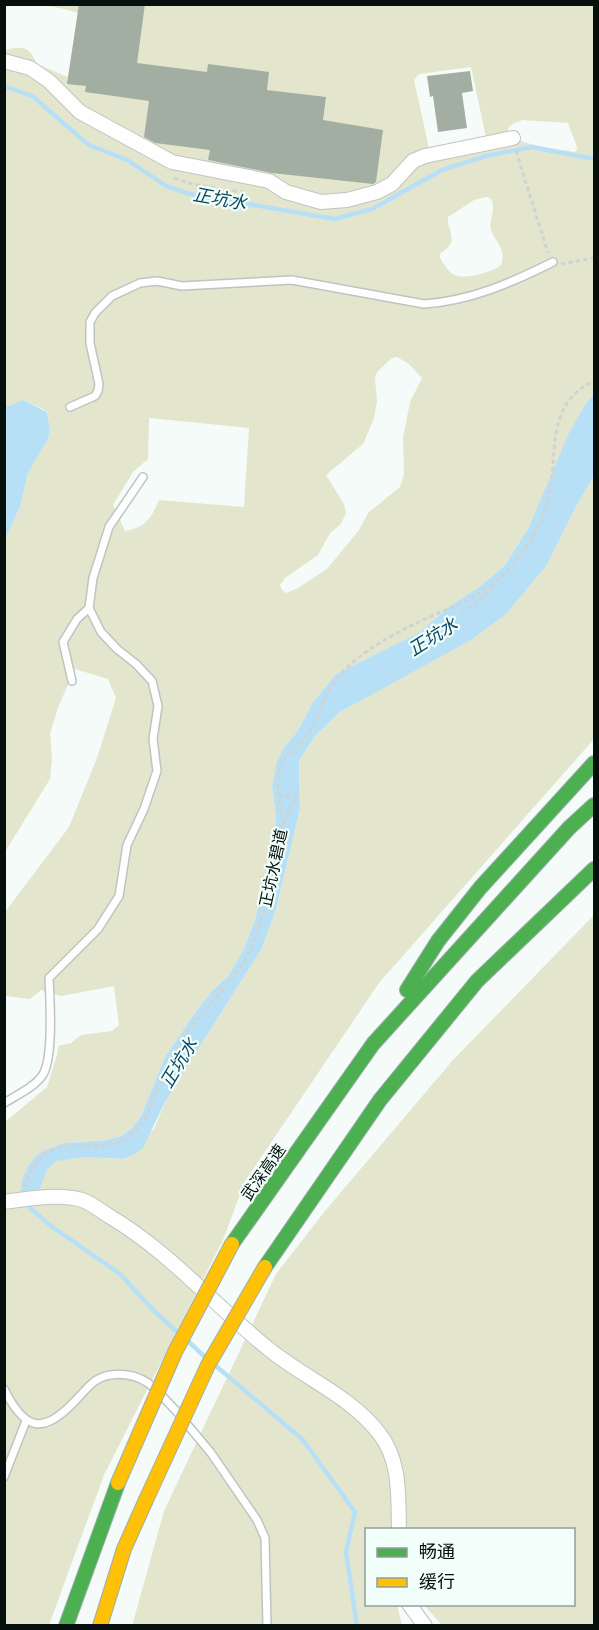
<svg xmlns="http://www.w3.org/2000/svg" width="599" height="1630" viewBox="0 0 599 1630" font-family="'Titillium Web','Noto Sans SC',sans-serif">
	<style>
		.green { fill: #e3e6cc; fill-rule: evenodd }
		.water { fill: #b7e0f7 }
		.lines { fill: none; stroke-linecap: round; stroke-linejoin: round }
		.stream { stroke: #b7e0f7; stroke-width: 4.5 }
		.building { fill: #a3aea3 }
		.lane-casing { stroke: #bdc5c2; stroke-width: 10 }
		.street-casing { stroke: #bdc5c2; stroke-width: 16 }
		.fast-casing { stroke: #9eaeae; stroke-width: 16 }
		.slow-casing { stroke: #9eaeae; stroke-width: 16 }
		.path { stroke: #d1d3d3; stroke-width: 3; stroke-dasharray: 4.5 3; stroke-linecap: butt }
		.lane { stroke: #fefefe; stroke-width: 7 }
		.street { stroke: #fefefe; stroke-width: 14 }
		.fast { stroke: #4caf50; stroke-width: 14 }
		.slow { stroke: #ffc107; stroke-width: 14 }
		.slow-bridge-casing { stroke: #9eaeae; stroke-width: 16; stroke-linecap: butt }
		.slow-bridge { stroke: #ffc107; stroke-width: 14 }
		.labels { text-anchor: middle; stroke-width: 4.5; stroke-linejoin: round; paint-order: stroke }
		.street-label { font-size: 16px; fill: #050f0b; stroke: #f2fef9 }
		.water-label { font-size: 18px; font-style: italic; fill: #0b4864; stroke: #f2fef9 }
	</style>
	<rect width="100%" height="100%" fill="#f5fbf8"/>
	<g class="green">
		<path d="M5 5H594V395L588 400 529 527 505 565 479 587 451 605 420 632 336 674 313 702 297 732 285 746 272 787 276 817 273 844 255 920 243 951 228 976 212 991 194 1014 165 1057 141 1116 132 1128 121 1136 107 1140 73 1142 20 1193 40 1189C43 1181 45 1170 52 1164 67 1150 104 1160 122 1159L154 1129 165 1102 262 948 276 910 300 809 299 761 315 736 340 712 365 698 574 510 594 476V739L379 983 245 1181 223 1240 104 1475 49 1625H5V1122L47 1087 57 1055 58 1046 71 1043 81 1035 112 1031 119 1025 114 986 61 996 41 990 30 999 5 996V912L69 827 97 758 116 698 108 679 75 669 59 705 50 733 52 759 50 779 5 852V539L20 507 28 473 48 439 50 429 47 411 23 400 5 407V50C23 46 29 46 37 64L68 77 78 13C55 6 28 1 5 7ZM471 67 486 137 429 148 414 80 419 74ZM523 120 568 123 577 147 576 151 574 152C554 148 522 147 508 132V128L514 123ZM486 197 490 198C498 208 488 219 491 230 496 243 507 251 501 265 494 272 461 281 453 274 448 271 443 263 440 258V254C443 251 446 250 448 247 457 238 446 227 448 217L474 200ZM397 357 409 364 422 378 410 402 403 438 404 474 400 487 368 513 359 530 327 569 298 588 286 593 282 590 280 585 285 578 318 555 330 533 341 524 346 513 344 504 326 475 363 444 374 418 377 401 375 378 377 372 392 358ZM149 418 249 428 244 507 159 500C152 517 145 528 125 531L113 505 133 472 148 459Z"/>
		<path d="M594 915V1625H442L424 1605 574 1604V1530H366V1604L397 1605 402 1625 132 1626 164 1511 276 1274 325 1211 453 1060Z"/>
	</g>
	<g class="water">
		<path d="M594 395V476L574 510 546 566 506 614 471 640 340 712 315 736 299 761 300 809 276 910 262 948 165 1102 143 1148 133 1155 122 1159 85 1157 56 1161 47 1170 40 1189 20 1193 23 1177 29 1165 36 1156 45 1150 64 1143 107 1140 121 1136 132 1128 141 1116 165 1057 194 1014 212 991 228 976 243 951 255 920 273 844 276 817 272 787 277 762 285 746 297 732 313 702 336 674 420 632 451 605 479 587 505 565 529 527 569 433 588 400Z"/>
		<path d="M23 400 47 412 50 429 48 439 28 473 20 507 5 539V407Z"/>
	</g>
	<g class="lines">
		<g class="stream">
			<path d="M4 86 32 96 89 145 127 160 166 186 190 194 335 219 372 209 442 170 486 156 532 147 594 159"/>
			<path d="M30 1201V1208L51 1226 120 1274 154 1311 176 1331"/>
			<path d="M189 1342 205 1357"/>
			<path d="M216 1366 303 1440 355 1512 346 1552 357 1626"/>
		</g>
	</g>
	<g class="building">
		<path d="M79 4H145L137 63 207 72 208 64 269 72 267 90 326 97 323 120 383 130 376 182 373 184 272 173 208 160 210 150 155 143 144 137 149 101 85 92 86 86 67 84Z"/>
		<path d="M470 71 473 91 462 93 467 128 438 132 433 96 430 97 427 76Z"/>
	</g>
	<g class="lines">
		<defs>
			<g id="lane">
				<path d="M70 407 95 396 98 391 99 384 90 343V322L95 313 112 296 140 283 157 281 182 286 292 280 424 304C470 301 511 283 553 262"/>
				<path d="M72 681 63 642 77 619 89 608"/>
				<path d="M4 1103C17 1095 33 1088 42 1076 54 1060 50 999 49 978L98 929 119 896 127 845 144 809 157 771 153 739 158 706 152 681 136 664 117 649 101 632 89 608 93 578 109 527 143 477"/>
				<path d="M4 1389C25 1431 43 1435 75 1401 81 1395 88 1386 95 1381 113 1369 140 1374 154 1388"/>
				<path d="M162 1396 179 1414"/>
				<path d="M186 1423 211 1453 257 1520 265 1538 267 1626"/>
				<path d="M4 1477 26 1421"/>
			</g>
			<g id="street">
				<path d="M4 61 30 68 49 81 80 112 172 162 269 181 286 192 321 202 347 200 377 192 392 184 413 161 425 156 513 138"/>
				<path d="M4 1202C26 1199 60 1193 82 1200 91 1203 101 1211 109 1216 170 1252 216 1307 270 1350 306 1379 350 1396 379 1433 401 1461 398 1496 399 1530"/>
				<path d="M409 1604 425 1626"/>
			</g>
			<g id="fast">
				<path d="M407 990 438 941 480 888 594 763"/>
				<path d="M232 1244 373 1044 569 828 594 805"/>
				<path d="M265 1267 380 1100 477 981 594 869"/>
				<path d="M66 1626 118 1483"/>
			</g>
			<path id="slow" d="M100 1626 124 1549 145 1502"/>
		</defs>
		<use href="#lane" class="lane-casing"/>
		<use href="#street" class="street-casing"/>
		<use href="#fast" class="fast-casing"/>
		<use href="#slow" class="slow-casing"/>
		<g class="path">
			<path d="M516 151 548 253"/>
			<path d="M174 178 192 184 247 193"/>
			<path d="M561 264 594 258"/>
			<path d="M461 613 481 599 494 585"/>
			<path d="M279 795 295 797"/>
			<path d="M284 824 297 794"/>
			<path d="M24 1187C49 1113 106 1172 141 1125 148 1117 150 1106 154 1096 162 1076 172 1057 183 1039 200 1011 226 990 243 963 252 949 257 934 262 918 269 896 274 873 278 851 280 842 283 833 283 824 282 806 275 789 279 771 283 756 296 749 305 738 319 721 322 698 335 681 359 649 407 627 443 611 466 601 488 591 506 572 524 553 540 530 547 504 560 459 542 405 594 381"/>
		</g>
		<use href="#lane" class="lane"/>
		<use href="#street" class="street"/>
		<use href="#fast" class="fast"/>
		<use href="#slow" class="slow"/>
		<defs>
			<g id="slow-bridge">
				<path d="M118 1483 175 1352 232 1244"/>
				<path d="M145 1502 208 1365 265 1267"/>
			</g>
		</defs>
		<use href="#slow-bridge" class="slow-bridge-casing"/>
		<use href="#slow-bridge" class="slow-bridge"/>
	</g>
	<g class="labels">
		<g class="street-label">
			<text transform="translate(273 868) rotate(-78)" y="6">正坑水碧道</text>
			<text transform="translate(263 1172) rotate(-55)" y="6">武深高速</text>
		</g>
		<g class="water-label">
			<text transform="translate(220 199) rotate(10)" y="6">正坑水</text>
			<text transform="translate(433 637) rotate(-32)" y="6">正坑水</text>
			<text transform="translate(179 1063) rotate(-59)" y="6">正坑水</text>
		</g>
	</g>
	<rect width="599" height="1630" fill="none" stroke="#050f0b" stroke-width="12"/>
	<rect x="365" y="1528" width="210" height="78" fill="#f2fef9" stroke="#939e9a" stroke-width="1.5"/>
	<rect x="377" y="1548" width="30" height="9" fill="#4caf50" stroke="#939e9a" stroke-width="1.5"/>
	<text x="419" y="1558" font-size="18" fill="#050f0b">畅通</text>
	<rect x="377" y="1578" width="30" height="9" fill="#ffc107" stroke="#939e9a" stroke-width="1.5"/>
	<text x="419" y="1588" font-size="18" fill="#050f0b">缓行</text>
</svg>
